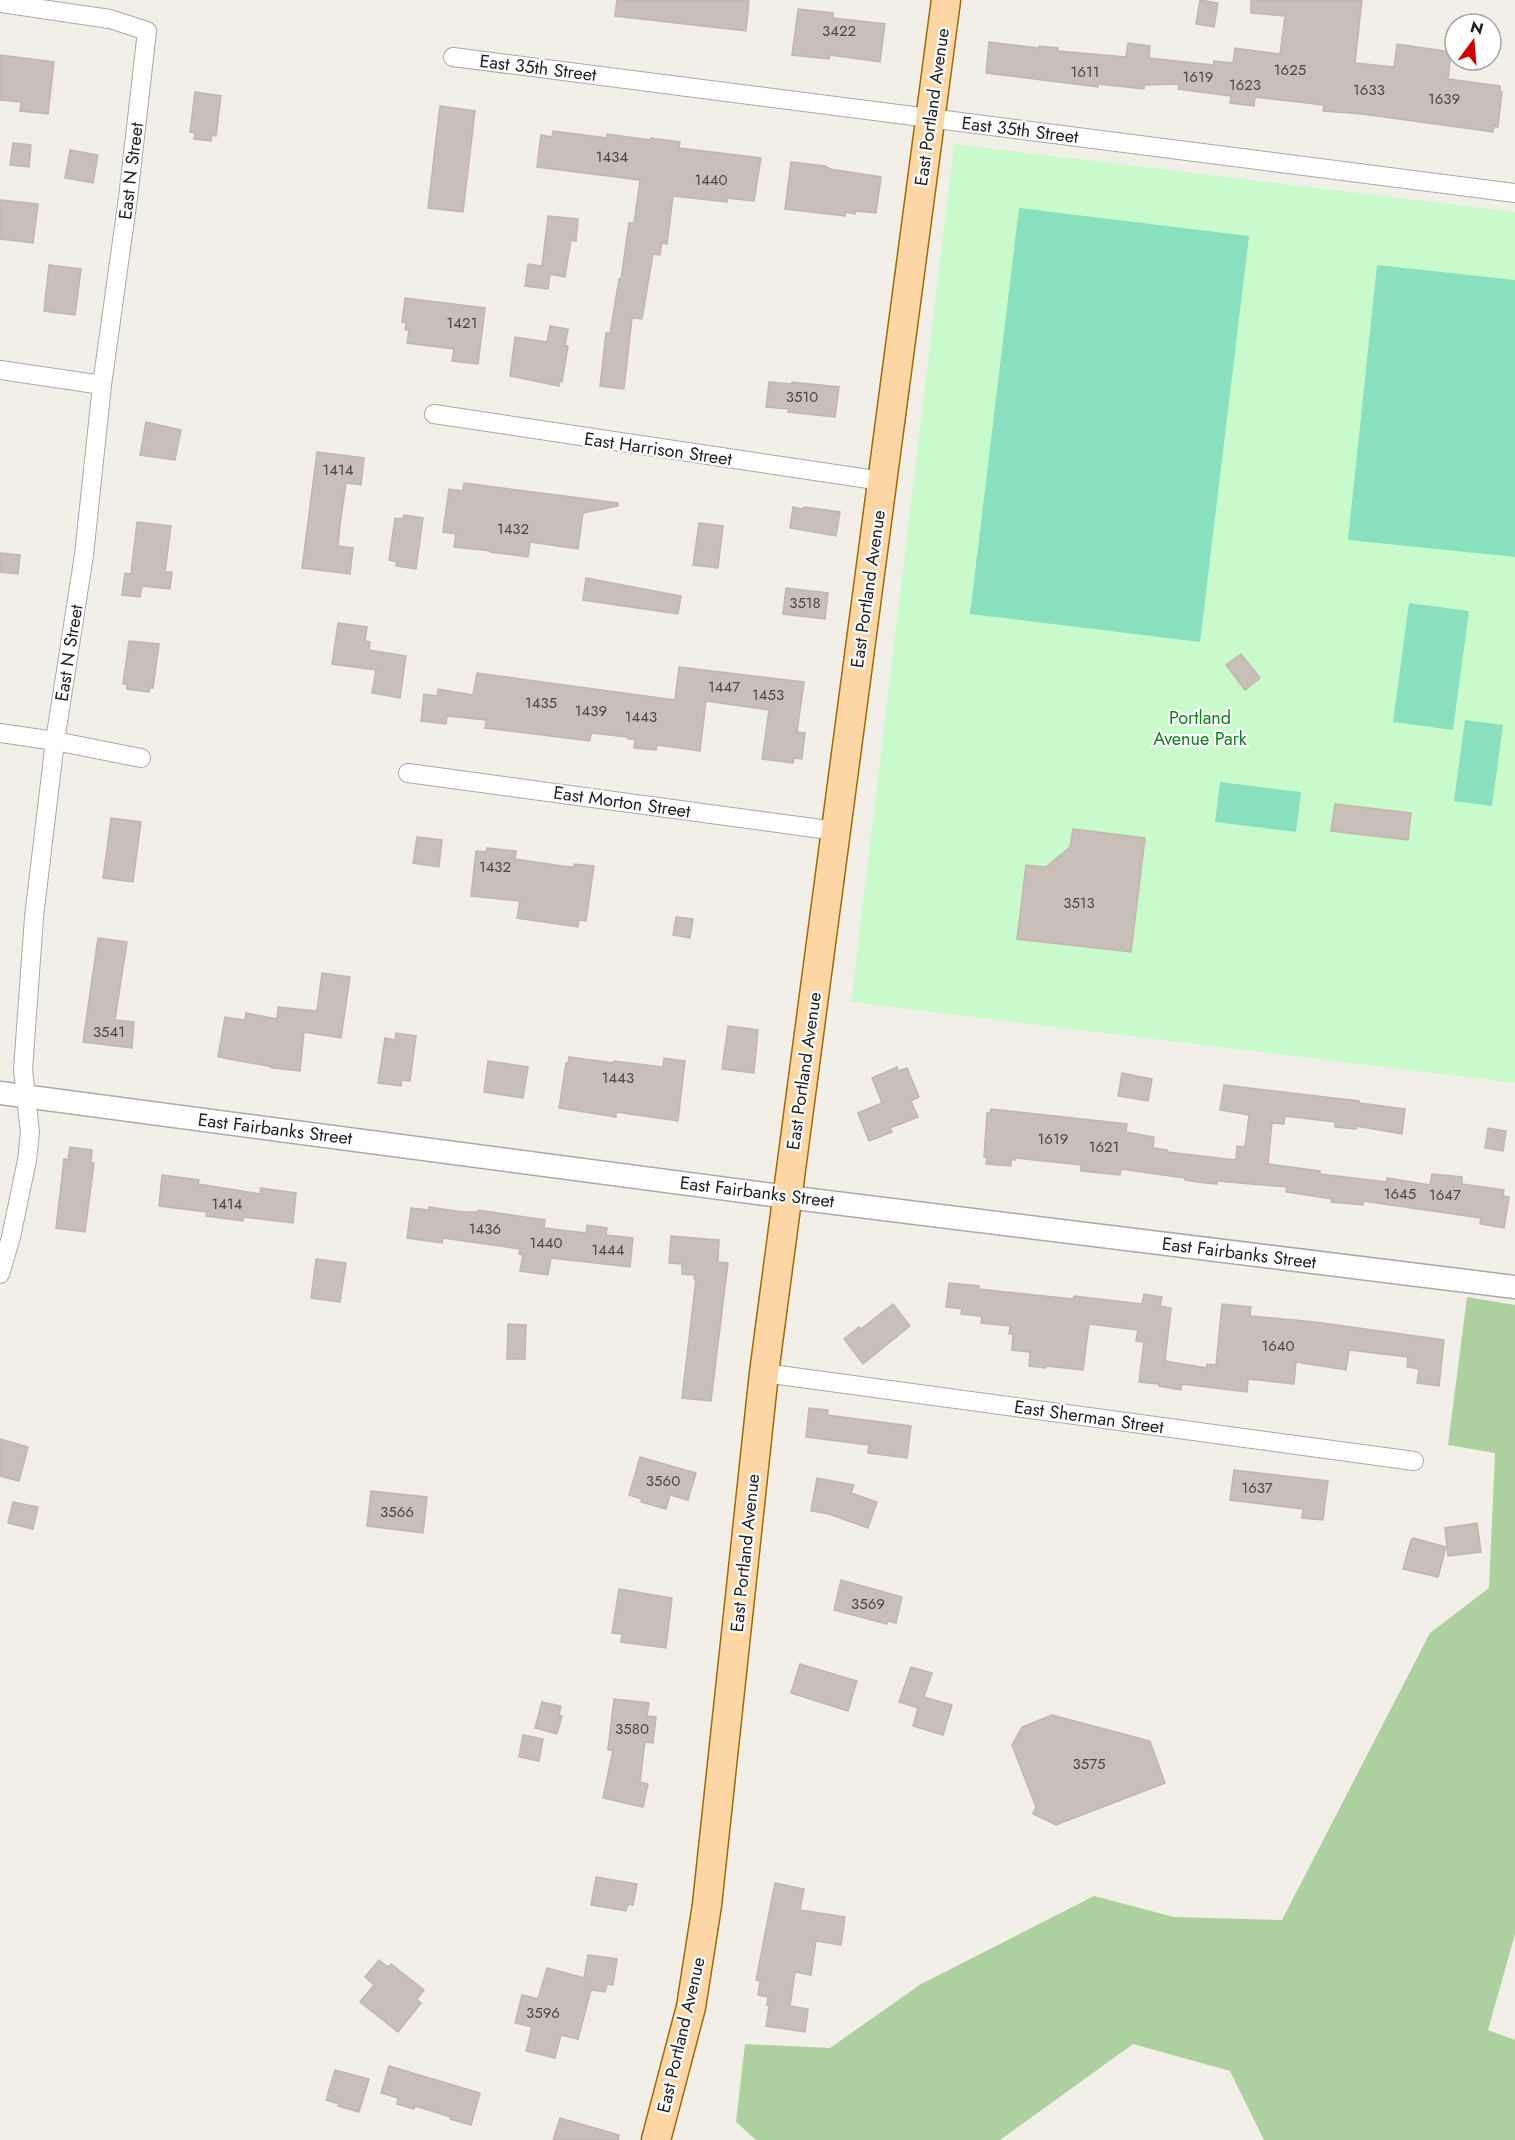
<svg xmlns="http://www.w3.org/2000/svg" width="1515" height="2140" viewBox="0 0 1515 2140" font-family="Jost,sans-serif">
	<style>
		.forest { fill: #add19e }
		.park { fill: #c8facc }
		.pitch { fill: #88e0be }
		.building { fill: #c7bfb8; stroke: #c4b6ab; stroke-width: 1.5 }
		.lines { fill: none; stroke-linecap: round; stroke-linejoin: round }
		.minor-casing { stroke: #a9a9a9; stroke-width: 20 }
		.tertiary-casing { stroke: #a9a9a9; stroke-width: 25 }
		.primary-casing { stroke: #a06b00; stroke-width: 31 }
		.minor { stroke: #fff; stroke-width: 18 }
		.tertiary { stroke: #fff; stroke-width: 22 }
		.primary { stroke: #fcd6a4; stroke-width: 28 }
		.labels { text-anchor: middle; dominant-baseline: central; stroke-width: 4.5; stroke-linejoin: round; paint-order: stroke }
		.number-label { font-size: 15px; fill: #4b4948 }
		.street-label { font-size: 18px; fill: #222; stroke: #fff }
		.park-label { font-size: 18px; fill: #0c8416; stroke: #fff }
	</style>
	<rect width="100%" height="100%" fill="#f2efe9"/>
	<polygon class="forest" points="1467,1297 1515,1305 1515,1934 1488,2030 1515,2040 1515,2140 1264,2140 1230,2071 1133,2044 1000,2140 756,2140 736,2122 745,2044 830,2048 921,1984 1094,1896 1174,1917 1282,1920 1430,1633 1489,1588 1495,1453 1448,1445"/>
	<polygon class="park" points="954,144 1515,212 1515,1083 851,1002"/>
	<g class="pitch">
		<polygon points="1019,208 1249,236 1200,642 970,614"/>
		<polygon points="1377,265 1515,280 1515,557 1348,540"/>
		<polygon points="1409,603 1469,611 1453,730 1393,722"/>
		<polygon points="1465,720 1503,725 1492,806 1454,801"/>
		<polygon points="1220,782 1301,792 1296,832 1215,822"/>
	</g>
	<g class="building">
		<polygon points="617,0 749,0 746,31 615,16"/>
		<polygon points="1200,0 1218,3 1214,27 1196,24"/>
		<polygon points="1251,0 1362,0 1355,63 1394,67 1397,44 1451,52 1448,79 1500,86 1500,92 1502,92 1498,127 1494,126 1493,132 1362,114 1323,111 1324,105 1255,97 1254,106 1230,103 1231,96 1178,89 1179,84 1144,85 1144,89 1098,84 1098,87 986,73 989,42 1039,48 1039,46 1058,48 1058,51 1126,57 1128,43 1150,46 1149,58 1213,65 1214,61 1233,63 1235,48 1280,54 1285,16 1251,13"/>
		<polygon points="798,9 833,13 833,18 885,24 880,62 830,55 829,59 792,55"/>
		<polygon points="0,55 54,62 48,114 20,111 21,102 0,100"/>
		<polygon points="195,92 221,96 216,136 212,135 211,141 194,139 195,133 190,132"/>
		<polygon points="440,106 475,111 463,212 428,208"/>
		<polygon points="553,131 607,138 607,134 650,140 651,138 680,142 679,148 761,158 754,201 727,198 727,202 673,196 667,244 662,243 660,255 653,254 642,319 632,318 624,389 600,386 606,333 610,333 619,279 621,279 629,223 634,223 640,180 537,167 541,135 552,137"/>
		<polygon points="13,143 31,145 29,167 10,165"/>
		<polygon points="70,150 98,155 93,183 65,178"/>
		<polygon points="791,162 825,166 830,169 881,177 876,213 855,211 855,214 845,212 845,216 785,209"/>
		<polygon points="0,200 38,204 33,243 0,239"/>
		<polygon points="548,216 578,219 576,241 571,240 565,277 550,274 548,289 525,286 528,264 542,266"/>
		<polygon points="49,265 81,269 75,315 44,311"/>
		<polygon points="405,298 485,308 478,364 452,361 454,349 407,343 409,330 405,330 406,323 402,322"/>
		<polygon points="550,326 568,329 565,345 568,346 562,382 559,381 559,386 510,376 515,337 547,342"/>
		<polygon points="769,382 792,384 792,382 839,387 835,417 788,412 789,409 766,407"/>
		<polygon points="146,422 181,430 175,460 140,455"/>
		<polygon points="317,452 364,458 361,485 346,483 340,525 338,546 353,548 350,574 302,568"/>
		<polygon points="464,483 618,503 618,506 583,513 578,549 530,542 528,557 491,552 491,551 454,547 456,534 443,532 449,489 463,491"/>
		<polygon points="793,507 803,509 804,507 840,512 836,536 790,528"/>
		<polygon points="404,515 423,518 416,569 396,566 397,562 389,560 395,518 403,519"/>
		<polygon points="137,522 171,526 165,572 172,572 170,589 142,586 140,597 122,595 125,573 131,574"/>
		<polygon points="699,523 723,526 718,568 693,565"/>
		<polygon points="0,553 20,555 18,574 0,572"/>
		<polygon points="586,578 681,596 678,614 583,600"/>
		<polygon points="786,588 828,593 825,619 783,614"/>
		<polygon points="338,623 367,627 365,641 370,642 369,650 406,656 400,698 372,693 376,670 332,664"/>
		<polygon points="129,641 159,644 153,688 150,688 149,692 127,689 127,684 123,684"/>
		<polygon points="1241,654 1260,678 1245,690 1226,665"/>
		<polygon points="679,667 804,682 797,732 805,733 802,759 794,758 793,763 762,759 769,710 706,701 700,751 657,745 656,750 634,748 635,739 628,739 628,737 591,733 590,741 485,728 486,720 447,716 446,724 421,721 424,694 437,696 438,689 473,695 477,673 675,700"/>
		<polygon points="1335,804 1411,813 1408,840 1331,831"/>
		<polygon points="111,818 141,822 133,882 103,878"/>
		<polygon points="1073,829 1145,838 1131,952 1017,939 1026,865 1046,867 1070,847"/>
		<polygon points="417,837 442,840 439,867 413,863"/>
		<polygon points="487,848 516,851 515,859 562,866 574,867 574,864 594,866 586,921 579,920 578,927 517,918 520,901 471,896 476,851 486,852"/>
		<polygon points="676,917 693,919 690,938 673,935"/>
		<polygon points="98,938 127,942 115,1020 134,1022 132,1048 83,1042"/>
		<polygon points="322,973 350,977 341,1038 304,1032 300,1071 272,1068 273,1067 218,1057 225,1017 245,1020 246,1013 277,1019 278,1007 317,1011"/>
		<polygon points="728,1026 758,1030 754,1073 722,1069"/>
		<polygon points="396,1033 416,1036 410,1081 402,1080 401,1086 378,1083 385,1038 395,1040"/>
		<polygon points="569,1057 614,1063 614,1061 663,1067 664,1058 685,1061 678,1121 616,1112 616,1117 559,1108 566,1063 568,1063"/>
		<polygon points="488,1061 528,1067 523,1098 484,1092"/>
		<polygon points="897,1067 898,1071 907,1068 919,1097 911,1101 918,1117 890,1128 892,1132 869,1141 858,1113 882,1103 872,1078"/>
		<polygon points="1122,1073 1152,1079 1148,1101 1118,1096"/>
		<polygon points="1224,1085 1359,1101 1359,1103 1405,1109 1402,1134 1356,1126 1356,1129 1335,1127 1335,1122 1285,1116 1284,1124 1272,1123 1268,1164 1320,1171 1320,1174 1387,1182 1387,1178 1430,1185 1432,1174 1462,1177 1462,1184 1504,1190 1503,1196 1509,1197 1504,1228 1480,1224 1481,1218 1363,1201 1363,1205 1331,1202 1332,1199 1286,1192 1287,1187 1217,1181 1217,1184 1205,1183 1185,1180 1185,1178 1121,1169 1120,1175 1081,1171 1081,1165 1015,1158 1015,1160 1011,1159 1011,1166 986,1164 987,1157 984,1157 987,1113 990,1113 991,1109 1127,1124 1126,1132 1154,1137 1153,1148 1167,1150 1167,1152 1236,1160 1237,1146 1245,1147 1249,1115 1220,1110"/>
		<polygon points="1488,1128 1506,1131 1503,1151 1485,1148"/>
		<polygon points="70,1147 92,1150 91,1163 94,1163 85,1232 56,1228 64,1159 68,1160"/>
		<polygon points="162,1175 199,1180 198,1184 260,1194 261,1188 296,1193 293,1223 243,1217 243,1221 206,1216 207,1212 159,1206"/>
		<polygon points="429,1207 463,1212 478,1212 478,1210 545,1220 544,1228 586,1233 587,1225 607,1228 606,1235 633,1238 630,1267 551,1258 548,1275 520,1271 523,1255 519,1254 520,1249 443,1238 442,1243 407,1238 411,1208 429,1210"/>
		<polygon points="671,1236 719,1240 718,1262 728,1263 711,1401 682,1398 696,1279 694,1279 695,1275 682,1274 682,1264 669,1263"/>
		<polygon points="316,1259 346,1263 340,1302 311,1298"/>
		<polygon points="949,1283 979,1286 979,1289 1073,1299 1074,1296 1142,1304 1144,1294 1162,1297 1160,1306 1171,1308 1165,1361 1207,1368 1207,1364 1216,1365 1222,1304 1251,1307 1250,1316 1315,1322 1444,1340 1439,1386 1417,1383 1419,1369 1407,1367 1408,1357 1349,1350 1346,1370 1296,1362 1294,1384 1248,1379 1247,1392 1182,1384 1181,1390 1159,1386 1159,1384 1139,1382 1144,1342 1136,1341 1138,1330 1089,1324 1083,1370 1046,1366 1046,1368 1029,1366 1030,1352 1012,1350 1013,1334 1009,1334 1010,1326 981,1323 982,1317 979,1316 961,1314 962,1309 946,1307"/>
		<polygon points="893,1304 910,1326 863,1364 844,1339 859,1327 861,1329"/>
		<polygon points="508,1324 526,1325 525,1359 507,1359"/>
		<polygon points="809,1408 828,1410 827,1415 911,1426 907,1458 868,1453 869,1445 806,1437"/>
		<polygon points="0,1439 28,1447 19,1481 0,1476"/>
		<polygon points="640,1457 696,1473 688,1500 670,1495 666,1509 641,1502 642,1499 629,1495"/>
		<polygon points="1234,1470 1328,1481 1323,1520 1302,1518 1303,1509 1230,1500"/>
		<polygon points="817,1478 854,1485 851,1493 877,1502 868,1528 829,1514 811,1511"/>
		<polygon points="371,1491 427,1497 423,1533 367,1526"/>
		<polygon points="13,1502 38,1507 33,1529 8,1523"/>
		<polygon points="1477,1523 1481,1552 1448,1556 1445,1528"/>
		<polygon points="1413,1538 1446,1547 1438,1577 1403,1569 1411,1540"/>
		<polygon points="841,1580 902,1597 896,1623 888,1621 887,1624 834,1610"/>
		<polygon points="619,1589 672,1598 666,1648 621,1642 622,1634 612,1633"/>
		<polygon points="800,1664 857,1681 848,1711 791,1693"/>
		<polygon points="911,1667 932,1673 924,1697 952,1705 943,1735 913,1726 918,1708 899,1702"/>
		<polygon points="614,1699 649,1703 647,1716 656,1717 653,1743 645,1742 640,1782 648,1784 643,1807 603,1798 613,1750 608,1750"/>
		<polygon points="542,1702 561,1706 559,1715 562,1716 557,1734 535,1728"/>
		<polygon points="1052,1715 1150,1741 1165,1783 1056,1825 1033,1814 1036,1807 1012,1745 1022,1727"/>
		<polygon points="523,1735 543,1739 539,1761 519,1757"/>
		<polygon points="596,1877 637,1884 633,1905 628,1904 626,1911 591,1905"/>
		<polygon points="775,1883 804,1889 800,1910 845,1917 841,1945 816,1941 811,1975 795,1972 790,2006 808,2009 805,2032 766,2026 769,2006 767,2005 768,1997 758,1995 760,1981 756,1980"/>
		<polygon points="588,1955 617,1959 613,1985 607,1984 605,1992 591,1990 578,2039 561,2035 555,2058 526,2051 532,2027 515,2023 522,1995 538,1999 547,1968 584,1978"/>
		<polygon points="379,1960 388,1967 391,1964 424,1990 417,1999 421,2003 398,2032 360,2002 374,1985 365,1977"/>
		<polygon points="389,2066 480,2093 471,2125 450,2119 451,2117 415,2106 414,2109 397,2104 398,2098 381,2093"/>
		<polygon points="335,2070 369,2079 359,2112 338,2106 339,2104 326,2100"/>
		<polygon points="560,2118 619,2135 618,2140 553,2140"/>
	</g>
	<g class="lines">
		<g class="minor-casing">
			<g id="minor">
				<polyline points="0,3 110,19 147,31 128,198 102,385 84,555 55,741 34,917 23,1070 30,1132 27,1160 11,1237 0,1274"/>
				<polyline points="453,57 1515,193"/>
				<polyline points="0,370 102,385"/>
				<polyline points="434,414 882,481"/>
				<polyline points="0,733 55,741 141,758"/>
				<polyline points="408,773 836,831"/>
				<polyline points="764,1373 1414,1461"/>
			</g>
		</g>
		<g class="tertiary-casing">
			<polyline id="tertiary" points="0,1093 787,1197 1515,1287"/>
		</g>
		<g class="primary-casing">
			<polyline id="primary" points="656,2140 691,2007 707,1905 764,1373 946,0"/>
		</g>
		<use href="#minor" class="minor"/>
		<use href="#tertiary" class="tertiary"/>
		<use href="#primary" class="primary"/>
	</g>
	<g class="labels">
		<g class="number-label">
			<text x="839" y="31">3422</text>
			<text x="1290" y="70">1625</text>
			<text x="1085" y="72">1611</text>
			<text x="1198" y="77">1619</text>
			<text x="1245" y="85">1623</text>
			<text x="1369" y="90">1633</text>
			<text x="1444" y="99">1639</text>
			<text x="612" y="157">1434</text>
			<text x="711" y="180">1440</text>
			<text x="462" y="323">1421</text>
			<text x="802" y="397">3510</text>
			<text x="338" y="470">1414</text>
			<text x="513" y="529">1432</text>
			<text x="805" y="603">3518</text>
			<text x="724" y="687">1447</text>
			<text x="768" y="695">1453</text>
			<text x="541" y="703">1435</text>
			<text x="591" y="711">1439</text>
			<text x="641" y="717">1443</text>
			<text x="495" y="867">1432</text>
			<text x="1079" y="903">3513</text>
			<text x="109" y="1032">3541</text>
			<text x="618" y="1078">1443</text>
			<text x="1053" y="1139">1619</text>
			<text x="1104" y="1147">1621</text>
			<text x="1400" y="1194">1645</text>
			<text x="1445" y="1195">1647</text>
			<text x="227" y="1204">1414</text>
			<text x="485" y="1229">1436</text>
			<text x="546" y="1243">1440</text>
			<text x="608" y="1250">1444</text>
			<text x="1278" y="1346">1640</text>
			<text x="663" y="1481">3560</text>
			<text x="1257" y="1488">1637</text>
			<text x="397" y="1512">3566</text>
			<text x="868" y="1604">3569</text>
			<text x="632" y="1729">3580</text>
			<text x="1089" y="1764">3575</text>
			<text x="543" y="2013">3596</text>
		</g>
		<g class="street-label">
			<text transform="translate(538 68) rotate(7)">East 35th Street</text>
			<text transform="translate(932 107) rotate(-82)">East Portland Avenue</text>
			<text transform="translate(1020 130) rotate(7)">East 35th Street</text>
			<text transform="translate(131 171) rotate(-83)">East N Street</text>
			<text transform="translate(658 449) rotate(8)">East Harrison Street</text>
			<text transform="translate(868 589) rotate(-82)">East Portland Avenue</text>
			<text transform="translate(69 653) rotate(-81)">East N Street</text>
			<text transform="translate(622 802) rotate(8)">East Morton Street</text>
			<text transform="translate(804 1071) rotate(-82)">East Portland Avenue</text>
			<text transform="translate(275 1129) rotate(7)">East Fairbanks Street</text>
			<text transform="translate(757 1192) rotate(7)">East Fairbanks Street</text>
			<text transform="translate(1239 1253) rotate(7)">East Fairbanks Street</text>
			<text transform="translate(1089 1417) rotate(8)">East Sherman Street</text>
			<text transform="translate(745 1553) rotate(-84)">East Portland Avenue</text>
			<text transform="translate(681 2035) rotate(-77)">East Portland Avenue</text>
		</g>
		<g class="park-label">
			<text x="1200" y="718">Portland<tspan x="1200" dy="21">Avenue Park</tspan></text>
		</g>
	</g>
	<g transform="translate(1473 42) rotate(16)"><circle r="28" fill="#ffffff" stroke="#a7a7a7" stroke-width="1.5"/>
	<path d="M0-4.5L10 22L0 15L-10 22Z" fill="#d40000"/>
	<text y="-9" font-size="16" font-weight="bold" text-anchor="middle" fill="#222222">N</text>
	</g>
</svg>
